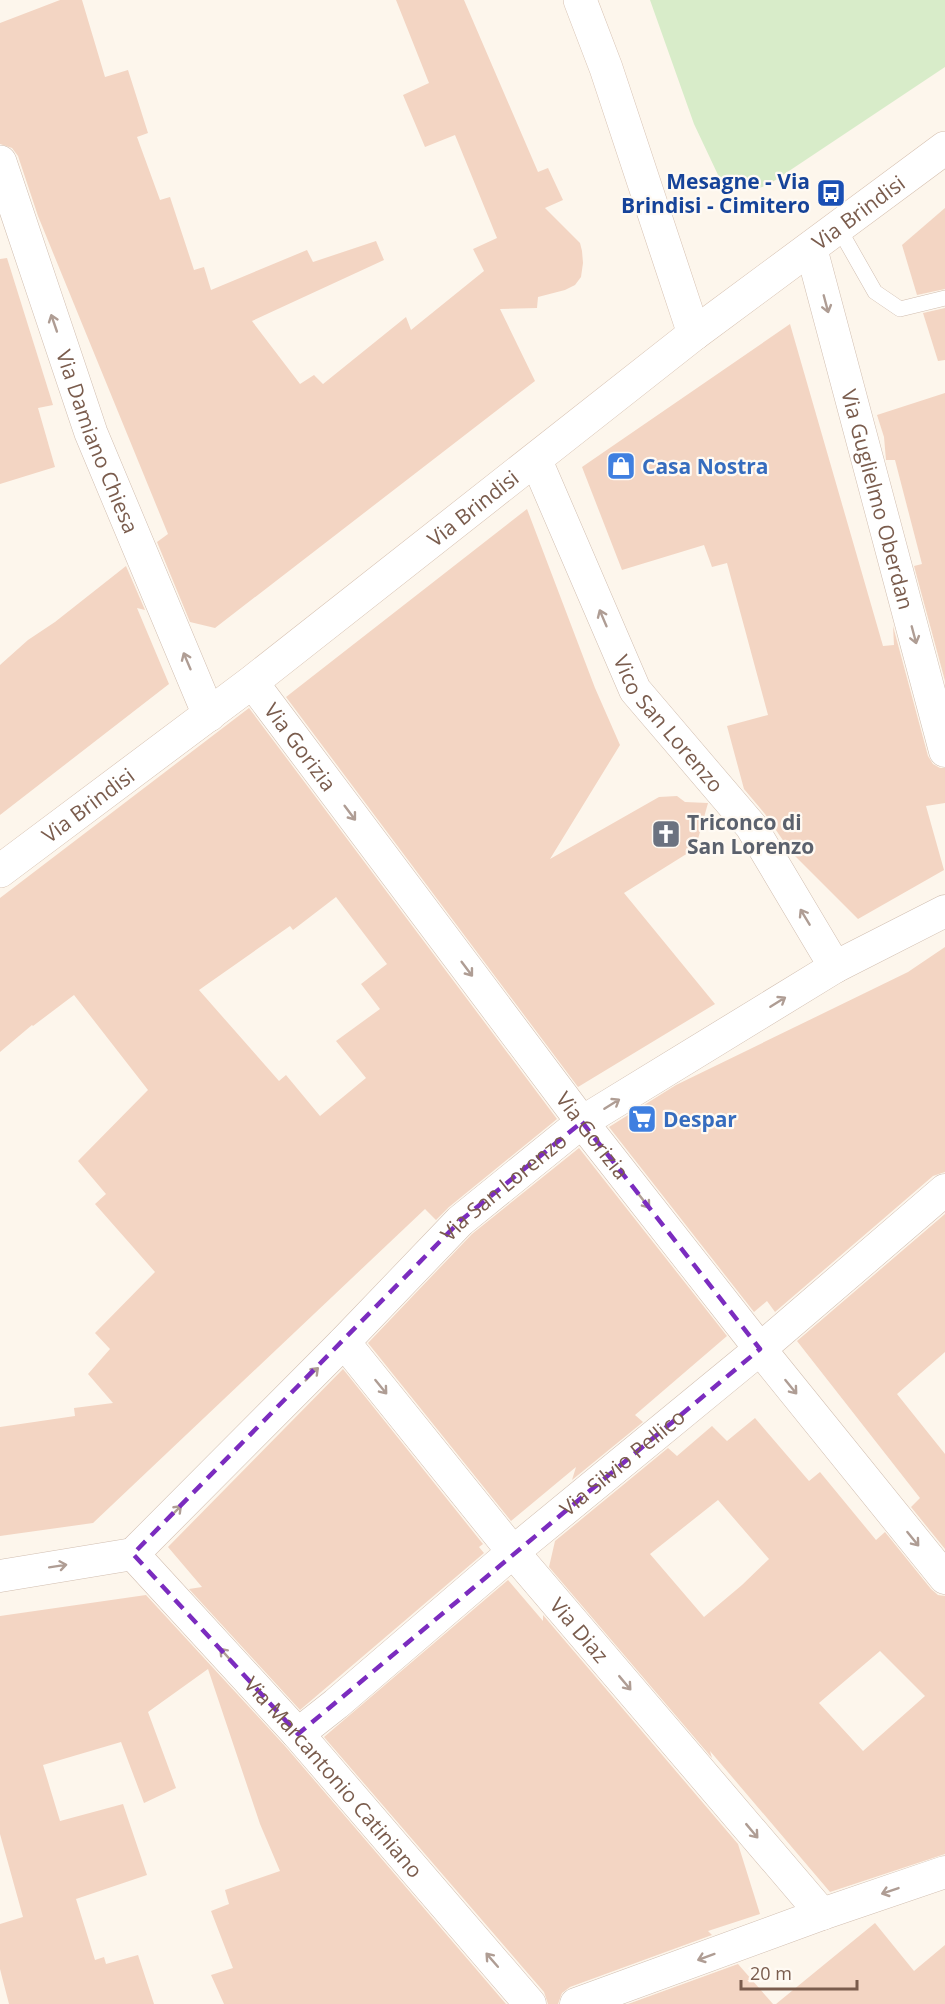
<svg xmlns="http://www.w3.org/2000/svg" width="945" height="2004" viewBox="0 0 945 2004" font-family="'Open Sans',sans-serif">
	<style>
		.green { fill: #d8ecc9 }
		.building { fill: #f3d5c3; fill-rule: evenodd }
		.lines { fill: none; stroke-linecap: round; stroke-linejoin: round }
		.service-casing { stroke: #d1beb0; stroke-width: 16 }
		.minor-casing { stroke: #d1beb0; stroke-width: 33 }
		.tertiary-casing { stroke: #d1beb0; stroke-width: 34 }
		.secondary-casing { stroke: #d6c0b0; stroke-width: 34 }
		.service { stroke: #fff; stroke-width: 15 }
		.minor { stroke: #fff; stroke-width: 32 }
		.tertiary { stroke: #fff; stroke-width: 33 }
		.secondary { stroke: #fff; stroke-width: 33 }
		.oneway { stroke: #af9d94 }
		.marked { fill: none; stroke: #7b2cbf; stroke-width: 4.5; stroke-dasharray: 12 8; stroke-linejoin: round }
		.labels { text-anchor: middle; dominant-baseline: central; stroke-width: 4.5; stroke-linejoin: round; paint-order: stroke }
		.transit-label { font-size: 21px; font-weight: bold; fill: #164399; stroke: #fffaf3; text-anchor: end }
		.street-label { font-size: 21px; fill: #7a5c4d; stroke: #fffaf3 }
		.shop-label { font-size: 21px; font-weight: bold; fill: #366cbe; stroke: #fffaf3; text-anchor: start }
		.worship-label { font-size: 21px; font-weight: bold; fill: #5b616d; stroke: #fffaf3; text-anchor: start }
	</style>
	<rect width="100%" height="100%" fill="#fdf6ec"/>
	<path class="green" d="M650 0H945V67L774 181C748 196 744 189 719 177L694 124Z"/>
	<g class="building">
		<polygon points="60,0 82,0 105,77 128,70 148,133 137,137 160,200 170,197 194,270 204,267 211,290 307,250 313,262 376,241 384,260 252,321 300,384 314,375 323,384 406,317 411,330 484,271 473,249 497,238 455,135 425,147 403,95 429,83 396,0 464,0 538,172 548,168 563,200 545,208 580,243 582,251 583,263 581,277 575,285 565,290 538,297 537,308 500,309 535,381 215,628 190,622 157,542 168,534 38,216 18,156 12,148 0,144 0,23"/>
		<polygon points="945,208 945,289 917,295 902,245"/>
		<polygon points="7,258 53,405 38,408 55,467 0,484 0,259"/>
		<polygon points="945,308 945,360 938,361 923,313"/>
		<polygon points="790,324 883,646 894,645 893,626 928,756 933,764 940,768 945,768 945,803 926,806 944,870 858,919 791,852 765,814 744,789 727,726 768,715 727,563 712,567 704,545 622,570 582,467"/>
		<polygon points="945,393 945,681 914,566 922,564 895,460 886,460 884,437 877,415"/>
		<polygon points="527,509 595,688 620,745 550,859 659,797 677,796 685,802 708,803 698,839 688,853 624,893 715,1004 578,1087 286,697"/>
		<polygon points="126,566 145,610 137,608 169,684 0,815 0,665 28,640 55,622"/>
		<path d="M249 708 557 1119 449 1207 436 1220 425 1209 93 1523 0 1536V1427L75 1416 74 1408 113 1403 88 1374 110 1349 95 1333 155 1272 95 1204 106 1194 78 1161 148 1090 74 995 33 1026 32 1025 0 1052V898ZM336 897 387 964 361 984 380 1009 336 1041 366 1078 320 1116 286 1075 279 1081 199 990 290 926 293 930Z"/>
		<polygon points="945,947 945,1172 933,1176 775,1312 767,1301 754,1312 609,1127 676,1085 908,972"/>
		<polygon points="579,1148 727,1336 635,1415 643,1422 572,1480 576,1467 511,1521 368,1343 472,1234"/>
		<polygon points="945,1214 945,1352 897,1394 945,1454 945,1549 911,1507 920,1498 797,1341"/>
		<polygon points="343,1369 483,1544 479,1547 484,1553 300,1710 189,1589 202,1587 168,1547"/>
		<path d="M755 1418 809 1481 820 1472 876 1540 885 1532 931 1589 938 1595 945 1596V1854L830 1892 710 1751 712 1758 549 1567 555 1541 668 1448 677 1456 712 1426 727 1441ZM718 1500 769 1559 742 1585 704 1617 650 1554ZM880 1651 925 1696 863 1751 819 1703Z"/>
		<polygon points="508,1580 543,1621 543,1615 738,1844 760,1914 708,1931 712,1935 570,1987 562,1993 558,2004 548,2004 544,1992 324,1737"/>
		<polygon points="146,1595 285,1746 506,2004 224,2004 211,1975 233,1968 211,1911 229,1904 225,1890 280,1871 260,1824 208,1669 148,1712 176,1788 144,1803 121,1742 43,1765 60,1821 123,1804 147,1875 76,1899 95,1960 104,1957 106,1964 138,1955 154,2004 9,2004 0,1969 0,1924 23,1917 0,1834 0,1616"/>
		<polygon points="875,1923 914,1971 945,1945 945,2004 776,2004"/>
		<polygon points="738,1964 773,2004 628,2004"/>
	</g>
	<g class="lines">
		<g class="service-casing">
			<polyline id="service" points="838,227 875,292 900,309 945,298"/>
		</g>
		<g class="minor-casing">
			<g id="minor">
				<path id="s1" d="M811 248 945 751"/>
				<path id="s2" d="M536 460 635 690 751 826 835 967"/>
				<path id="s3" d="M252 682 582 1122 760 1349 945 1578"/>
				<path id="s4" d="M344 1342 513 1552 822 1914"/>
				<path id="s5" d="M133 1554 344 1342 460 1221 582 1122 835 967 945 911"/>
				<path id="s6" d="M133 1554 298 1734 530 2004"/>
				<polyline points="0,1576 133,1554"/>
				<path id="s7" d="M298 1734 336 1704 513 1552 760 1349 945 1190"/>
				<polyline points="576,2004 822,1914 945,1872"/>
			</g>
		</g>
		<g class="tertiary-casing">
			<g id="tertiary">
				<path id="s8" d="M0 162 91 433 209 715"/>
			</g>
		</g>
		<g class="secondary-casing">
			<g id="secondary">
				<polyline points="580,0 606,68 694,334"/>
				<path id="s9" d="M0 871 252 682 694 334 945 148"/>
			</g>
		</g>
		<use href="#service" class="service"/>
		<use href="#minor" class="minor"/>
		<use href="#tertiary" class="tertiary"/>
		<use href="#secondary" class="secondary"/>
	</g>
	<defs><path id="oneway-shaft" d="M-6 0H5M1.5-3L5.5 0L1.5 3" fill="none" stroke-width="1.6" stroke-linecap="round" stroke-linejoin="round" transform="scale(1.5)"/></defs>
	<g class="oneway">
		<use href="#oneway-shaft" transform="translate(826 304) rotate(75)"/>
		<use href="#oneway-shaft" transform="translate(54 323) rotate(-109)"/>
		<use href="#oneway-shaft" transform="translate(603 618) rotate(-113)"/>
		<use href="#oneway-shaft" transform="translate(914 635) rotate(75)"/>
		<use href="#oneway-shaft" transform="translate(187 661) rotate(-113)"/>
		<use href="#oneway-shaft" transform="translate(350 813) rotate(53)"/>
		<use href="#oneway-shaft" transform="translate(805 917) rotate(-121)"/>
		<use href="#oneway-shaft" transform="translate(467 969) rotate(53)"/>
		<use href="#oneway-shaft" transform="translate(778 1002) rotate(-32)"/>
		<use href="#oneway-shaft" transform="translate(612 1104) rotate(-32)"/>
		<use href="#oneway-shaft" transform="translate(644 1201) rotate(52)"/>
		<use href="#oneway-shaft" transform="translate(312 1374) rotate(-45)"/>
		<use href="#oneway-shaft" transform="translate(381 1387) rotate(51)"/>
		<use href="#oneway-shaft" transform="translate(791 1387) rotate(51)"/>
		<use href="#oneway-shaft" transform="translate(175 1512) rotate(-45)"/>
		<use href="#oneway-shaft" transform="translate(913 1539) rotate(51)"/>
		<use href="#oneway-shaft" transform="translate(58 1566) rotate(-9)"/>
		<use href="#oneway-shaft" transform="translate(226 1655) rotate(-132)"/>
		<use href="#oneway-shaft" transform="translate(625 1683) rotate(50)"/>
		<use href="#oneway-shaft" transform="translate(752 1831) rotate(50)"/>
		<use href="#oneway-shaft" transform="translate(890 1891) rotate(161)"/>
		<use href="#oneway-shaft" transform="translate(706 1957) rotate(160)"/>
		<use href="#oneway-shaft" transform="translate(492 1960) rotate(-131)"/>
	</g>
	<path class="marked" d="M582 1122 760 1349 298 1734 133 1554 460 1221Z"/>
	<defs>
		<g id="bus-square" transform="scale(1.5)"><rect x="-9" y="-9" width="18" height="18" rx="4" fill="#1a4fb4" stroke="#fffaf3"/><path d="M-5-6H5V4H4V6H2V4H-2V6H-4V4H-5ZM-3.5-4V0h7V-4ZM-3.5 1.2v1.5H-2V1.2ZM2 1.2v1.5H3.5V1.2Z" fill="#fff"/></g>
		<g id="shop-square" transform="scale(1.5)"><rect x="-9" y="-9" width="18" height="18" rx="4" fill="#3f7fe0" stroke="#fffaf3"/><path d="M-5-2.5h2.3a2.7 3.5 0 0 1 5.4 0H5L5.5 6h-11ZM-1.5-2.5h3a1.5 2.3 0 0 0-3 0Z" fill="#fff"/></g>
		<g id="church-square" transform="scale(1.5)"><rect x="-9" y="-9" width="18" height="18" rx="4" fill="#6b7280" stroke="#fffaf3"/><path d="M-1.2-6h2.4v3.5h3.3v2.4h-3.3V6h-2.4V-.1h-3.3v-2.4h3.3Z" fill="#fff"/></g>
		<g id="supermarket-square" transform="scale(1.5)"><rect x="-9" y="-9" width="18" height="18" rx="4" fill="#3f7fe0" stroke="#fffaf3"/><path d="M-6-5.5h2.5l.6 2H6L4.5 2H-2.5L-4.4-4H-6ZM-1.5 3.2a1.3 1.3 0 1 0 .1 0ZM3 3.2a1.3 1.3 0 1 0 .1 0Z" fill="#fff"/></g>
	</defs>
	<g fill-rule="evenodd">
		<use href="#bus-square" x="831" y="193"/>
		<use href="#shop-square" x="621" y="466"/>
		<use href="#church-square" x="666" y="834"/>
		<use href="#supermarket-square" x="642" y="1119"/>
	</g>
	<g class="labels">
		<g class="transit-label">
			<text x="810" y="181">Mesagne - Via<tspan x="810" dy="24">Brindisi - Cimitero</tspan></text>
		</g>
		<g class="street-label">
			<text stroke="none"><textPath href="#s9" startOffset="1082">Via Brindisi</textPath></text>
			<text stroke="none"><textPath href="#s8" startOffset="296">Via Damiano Chiesa</textPath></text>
			<text stroke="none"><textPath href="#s1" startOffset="260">Via Guglielmo Oberdan</textPath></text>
			<text stroke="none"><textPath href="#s9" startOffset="596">Via Brindisi</textPath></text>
			<text stroke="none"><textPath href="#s2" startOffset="297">Vico San Lorenzo</textPath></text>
			<text stroke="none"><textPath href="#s3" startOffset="81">Via Gorizia</textPath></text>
			<text stroke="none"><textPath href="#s9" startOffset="110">Via Brindisi</textPath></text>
			<text stroke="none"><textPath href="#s3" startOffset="567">Via Gorizia</textPath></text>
			<text stroke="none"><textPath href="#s5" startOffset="522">Via San Lorenzo</textPath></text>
			<text stroke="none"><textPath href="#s7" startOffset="423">Via Silvio Pellico</textPath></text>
			<text stroke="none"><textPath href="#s4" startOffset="372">Via Diaz</textPath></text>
			<text stroke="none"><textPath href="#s6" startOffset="300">Via Marcantonio Catiniano</textPath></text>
		</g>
		<g class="shop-label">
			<text x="642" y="466">Casa Nostra</text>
			<text x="663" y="1119">Despar</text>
		</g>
		<g class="worship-label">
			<text x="687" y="822">Triconco di<tspan x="687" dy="24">San Lorenzo</tspan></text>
		</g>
	</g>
	<path d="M741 1980v9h116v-9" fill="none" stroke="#7a5c4d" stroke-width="3"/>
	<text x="750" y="1980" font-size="18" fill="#7a5c4d" stroke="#fffaf3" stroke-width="4.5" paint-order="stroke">20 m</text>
</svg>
